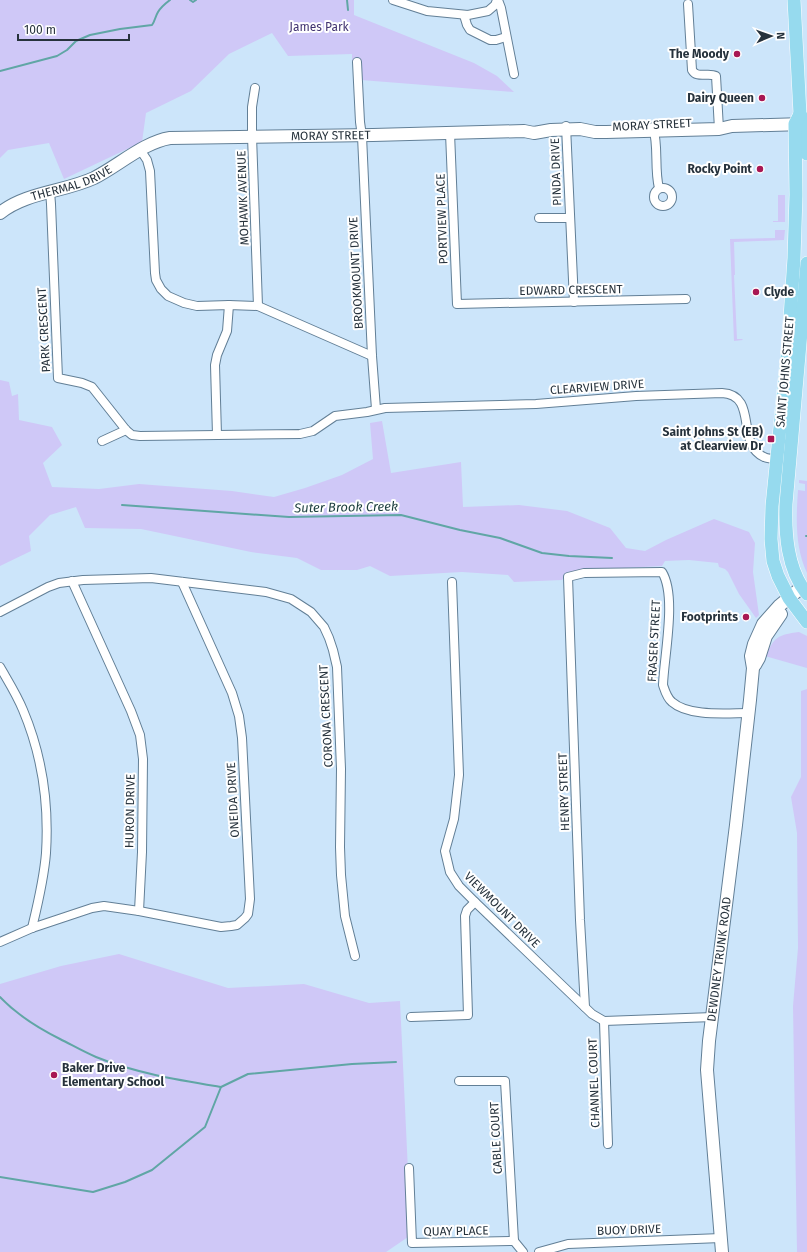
<svg xmlns="http://www.w3.org/2000/svg" width="807" height="1252" viewBox="0 0 807 1252" font-family="'Fira Sans',sans-serif">
	<style>
		.green { fill: #cfc8f7 }
		.lines { fill: none; stroke-linecap: round; stroke-linejoin: round }
		.stream { stroke: #60a6a5; stroke-width: 2 }
		.street-casing { stroke: #627f96; stroke-width: 10 }
		.secondary-casing { stroke: #627f96; stroke-width: 14 }
		.primary-casing { stroke: #fff; stroke-width: 14 }
		.street { stroke: #fff; stroke-width: 8 }
		.secondary { stroke: #fff; stroke-width: 12 }
		.primary { stroke: #96daee; stroke-width: 13 }
		.poi-dot { fill: #a81753; stroke: #fff; stroke-width: 1.5 }
		.labels { text-anchor: middle; dominant-baseline: central; stroke-width: 4; stroke-linejoin: round; paint-order: stroke }
		.park-label { font-size: 12px; fill: #413370; stroke: #fff }
		.poi-label { font-size: 12px; font-weight: bold; fill: #26323c; stroke: #fff; text-anchor: end }
		.street-label { font-size: 12px; fill: #26323c; stroke: #fff }
		.water-label { font-size: 13px; font-style: italic; fill: #1c3e3e; stroke: #fff }
	</style>
	<rect width="100%" height="100%" fill="#cce5fa"/>
	<g class="green">
		<polygon points="0,0 354,0 354,15 474,63 497,76 514,92 361,80 360,61 352,61 352,54 288,56 272,33 229,54 191,91 146,113 142,142 64,179 49,143 8,150 0,158"/>
		<polygon points="778,195 785,195 785,222 773,222 773,221 778,221"/>
		<polygon points="775,230 785,230 784,240 734,242 735,275 734,275 737,339 742,339 743,340 734,341 730,239 775,238"/>
		<polygon points="0,380 9,382 12,396 18,394 19,420 52,427 62,445 43,463 52,487 99,489 139,484 232,491 274,497 305,488 342,475 373,459 370,423 382,421 391,473 461,462 463,507 519,505 567,511 610,528 626,548 645,551 666,540 714,519 749,532 755,543 753,572 759,615 756,618 739,594 728,572 725,569 719,567 718,563 689,560 665,561 662,566 586,570 568,572 562,580 514,582 508,575 462,572 390,576 370,566 357,570 321,570 297,558 251,552 141,529 85,528 76,507 50,515 29,536 31,551 0,566"/>
		<path d="M799 480 807 481V573C795 547 796 519 798 490L805 491V484L799 483Z"/>
		<path d="M799 632 807 636V668L765 656C775 637 777 635 799 632Z"/>
		<polygon points="807,689 807,1252 797,1252 793,1006 798,948 797,833 791,797 801,777 801,691"/>
		<polygon points="119,954 228,988 304,984 369,1003 400,1001 411,1235 386,1252 0,1252 0,984 61,966"/>
	</g>
	<g class="lines">
		<g class="stream">
			<polyline points="190,0 193,2 196,0"/>
			<polyline points="347,0 348,10"/>
			<path d="M0 71 57 56 67 50 76 41 90 35 120 29 152 25C155 21 155 17 158 12 161 7 166 3 170 0"/>
			<polyline points="122,505 289,517 401,515 460,530 500,538 542,553 569,556 612,558"/>
			<polyline points="806,536 807,536"/>
			<path d="M0 997C18 1016 38 1028 60 1039 72 1045 84 1052 96 1057 135 1073 179 1080 221 1087"/>
			<polyline points="0,1177 93,1192 125,1182 152,1170 205,1127 221,1087 248,1074 352,1064 396,1062"/>
		</g>
		<g class="street-casing">
			<g id="street">
				<polyline points="393,0 427,11 468,15 488,11 495,5 497,0"/>
				<polyline points="498,0 501,8 514,74"/>
				<path d="M688 4 692 70C697 79 708 72 716 76L719 129"/>
				<polyline points="464,15 467,25 470,30 490,40 496,40 506,37"/>
				<polyline points="357,62 360,122 362,136 372,356 376,409"/>
				<polyline points="255,88 252,107 252,136 258,306"/>
				<polyline points="566,126 574,302"/>
				<path d="M653 127C659 147 654 168 659 188"/>
				<polyline points="450,133 457,304 686,299"/>
				<polyline points="141,151 147,160 150,171 155,273 156,280 161,289 168,296 184,303 197,306 229,305 258,306 372,356"/>
				<circle cx="663" cy="197" r="9"/>
				<path d="M50 192 51 204 58 378 82 383 92 387 126 430 132 435 140 436 300 434 313 431 335 416 367 412 385 408 536 404 636 396 722 393C759 395 735 444 764 457 768 459 773 459 777 459"/>
				<polyline points="539,218 570,218"/>
				<polyline points="217,435 215,365 217,355 227,331 229,305"/>
				<polyline points="102,441 126,430"/>
				<polyline points="72,581 131,711 140,735 143,759 142,852 139,911"/>
				<polyline points="452,582 459,775 454,819 445,851 450,872 459,886 475,902 592,1014 604,1021 713,1017"/>
				<polyline points="0,612 48,587 59,583 83,580 151,578 266,592 291,599 311,612 324,627 329,638 333,650 337,667 341,769 340,847 341,875 345,916 355,956"/>
				<path d="M0 667C8 681 17 695 23 710 42 755 49 805 46 853 44 879 38 903 32 928"/>
				<polyline points="0,942 32,928 92,908 104,906 139,911 221,927 231,926 237,925 245,918 248,914 250,899 242,738 239,716 232,693 182,582"/>
				<path d="M585 1007 580 920 568 577 584 573 662 572C677 596 664 656 663 685 665 691 667 698 672 702 689 717 727 713 749 713"/>
				<polyline points="411,1017 468,1015 465,916 467,910 475,902"/>
				<polyline points="604,1021 608,1144"/>
				<polyline points="459,1081 505,1081 514,1241"/>
				<polyline points="409,1168 412,1243 514,1241"/>
				<polyline points="514,1241 523,1252"/>
				<polyline points="539,1252 568,1244 721,1238"/>
			</g>
		</g>
		<g class="secondary-casing">
			<g id="secondary">
				<path id="s1" d="M0 213C26 192 64 192 94 178 118 166 144 142 170 138L373 135 524 131 534 133 551 130 580 129 595 132H606L719 129 732 126 804 124"/>
				<polyline points="755,665 759,658 766,636 781,614"/>
				<path id="s2" d="M722 1252 707 1070 709 1041 736 825 750 700 753 668 751 656 754 644 763 624 779 606 802 587"/>
			</g>
		</g>
		<g class="primary-casing">
			<g id="primary">
				<polyline points="794,0 800,114 805,124 807,154"/>
				<polyline points="800,114 795,124 796,195 794,258 788,348 772,506 771,539 773,561 778,576 789,598 807,622"/>
				<path d="M807 263 786 504C785 534 787 569 807 594"/>
			</g>
		</g>
		<use href="#street" class="street"/>
		<use href="#secondary" class="secondary"/>
		<use href="#primary" class="primary"/>
	</g>
	<g class="poi-dot">
		<circle cx="737" cy="54" r="4"/>
		<circle cx="762" cy="98" r="4"/>
		<circle cx="760" cy="169" r="4"/>
		<circle cx="756" cy="292" r="4"/>
		<rect x="767" y="435" width="8" height="8" rx="2"/>
		<circle cx="746" cy="617" r="4"/>
		<circle cx="54" cy="1075" r="4"/>
	</g>
	<g class="labels">
		<g class="park-label">
			<text x="319" y="27">James Park</text>
		</g>
		<g class="poi-label">
			<text x="729" y="54">The Moody</text>
			<text x="754" y="98">Dairy Queen</text>
			<text x="752" y="169">Rocky Point</text>
			<text x="764" y="292" text-anchor="start">Clyde</text>
			<text x="763" y="432">Saint Johns St (EB)<tspan x="763" dy="14">at Clearview Dr</tspan></text>
			<text x="738" y="617">Footprints</text>
			<text x="62" y="1068" text-anchor="start">Baker Drive<tspan x="62" dy="14">Elementary School</tspan></text>
		</g>
		<g class="street-label">
			<text transform="translate(652 125) rotate(-3)">MORAY STREET</text>
			<text stroke="none"><textPath href="#s1" startOffset="348">MORAY STREET</textPath></text>
			<text transform="translate(556 172) rotate(-92)">PINDA DRIVE</text>
			<text stroke="none"><textPath href="#s1" startOffset="78">THERMAL DRIVE</textPath></text>
			<text transform="translate(243 198) rotate(-92)">MOHAWK AVENUE</text>
			<text transform="translate(442 219) rotate(-92)">PORTVIEW PLACE</text>
			<text transform="translate(356 273) rotate(-93)">BROOKMOUNT DRIVE</text>
			<text transform="translate(571 290) rotate(-1)">EDWARD CRESCENT</text>
			<text transform="translate(44 330) rotate(-93)">PARK CRESCENT</text>
			<text transform="translate(785 372) rotate(-85)">SAINT JOHNS STREET</text>
			<text transform="translate(597 387) rotate(-4)">CLEARVIEW DRIVE</text>
			<text transform="translate(654 641) rotate(-87)">FRASER STREET</text>
			<text transform="translate(326 716) rotate(-93)">CORONA CRESCENT</text>
			<text transform="translate(564 792) rotate(-92)">HENRY STREET</text>
			<text transform="translate(233 800) rotate(-93)">ONEIDA DRIVE</text>
			<text transform="translate(130 811) rotate(-89)">HURON DRIVE</text>
			<text transform="translate(502 910) rotate(45)">VIEWMOUNT DRIVE</text>
			<text stroke="none"><textPath href="#s2" startOffset="294">DEWDNEY TRUNK ROAD</textPath></text>
			<text transform="translate(594 1083) rotate(-92)">CHANNEL COURT</text>
			<text transform="translate(496 1138) rotate(-93)">CABLE COURT</text>
			<text transform="translate(629 1230) rotate(-2)">BUOY DRIVE</text>
			<text transform="translate(456 1231) rotate(-1)">QUAY PLACE</text>
		</g>
		<g class="water-label">
			<text transform="translate(346 507) rotate(-1)">Suter Brook Creek</text>
		</g>
	</g>
	<g transform="translate(771 36) rotate(88)" stroke="#ffffff" stroke-width="3" paint-order="stroke">
	<path d="M0-3L7 15L0 10L-7 15Z" fill="#26323c"/>
	<text y="-6" font-size="11" font-weight="bold" text-anchor="middle" fill="#26323c">N</text>
	</g>
	<path d="M18 34v6h111v-6" fill="none" stroke="#26323c" stroke-width="2"/>
	<text x="24" y="34" font-size="12" fill="#26323c" stroke="#ffffff" stroke-width="3" paint-order="stroke">100 m</text>
</svg>
